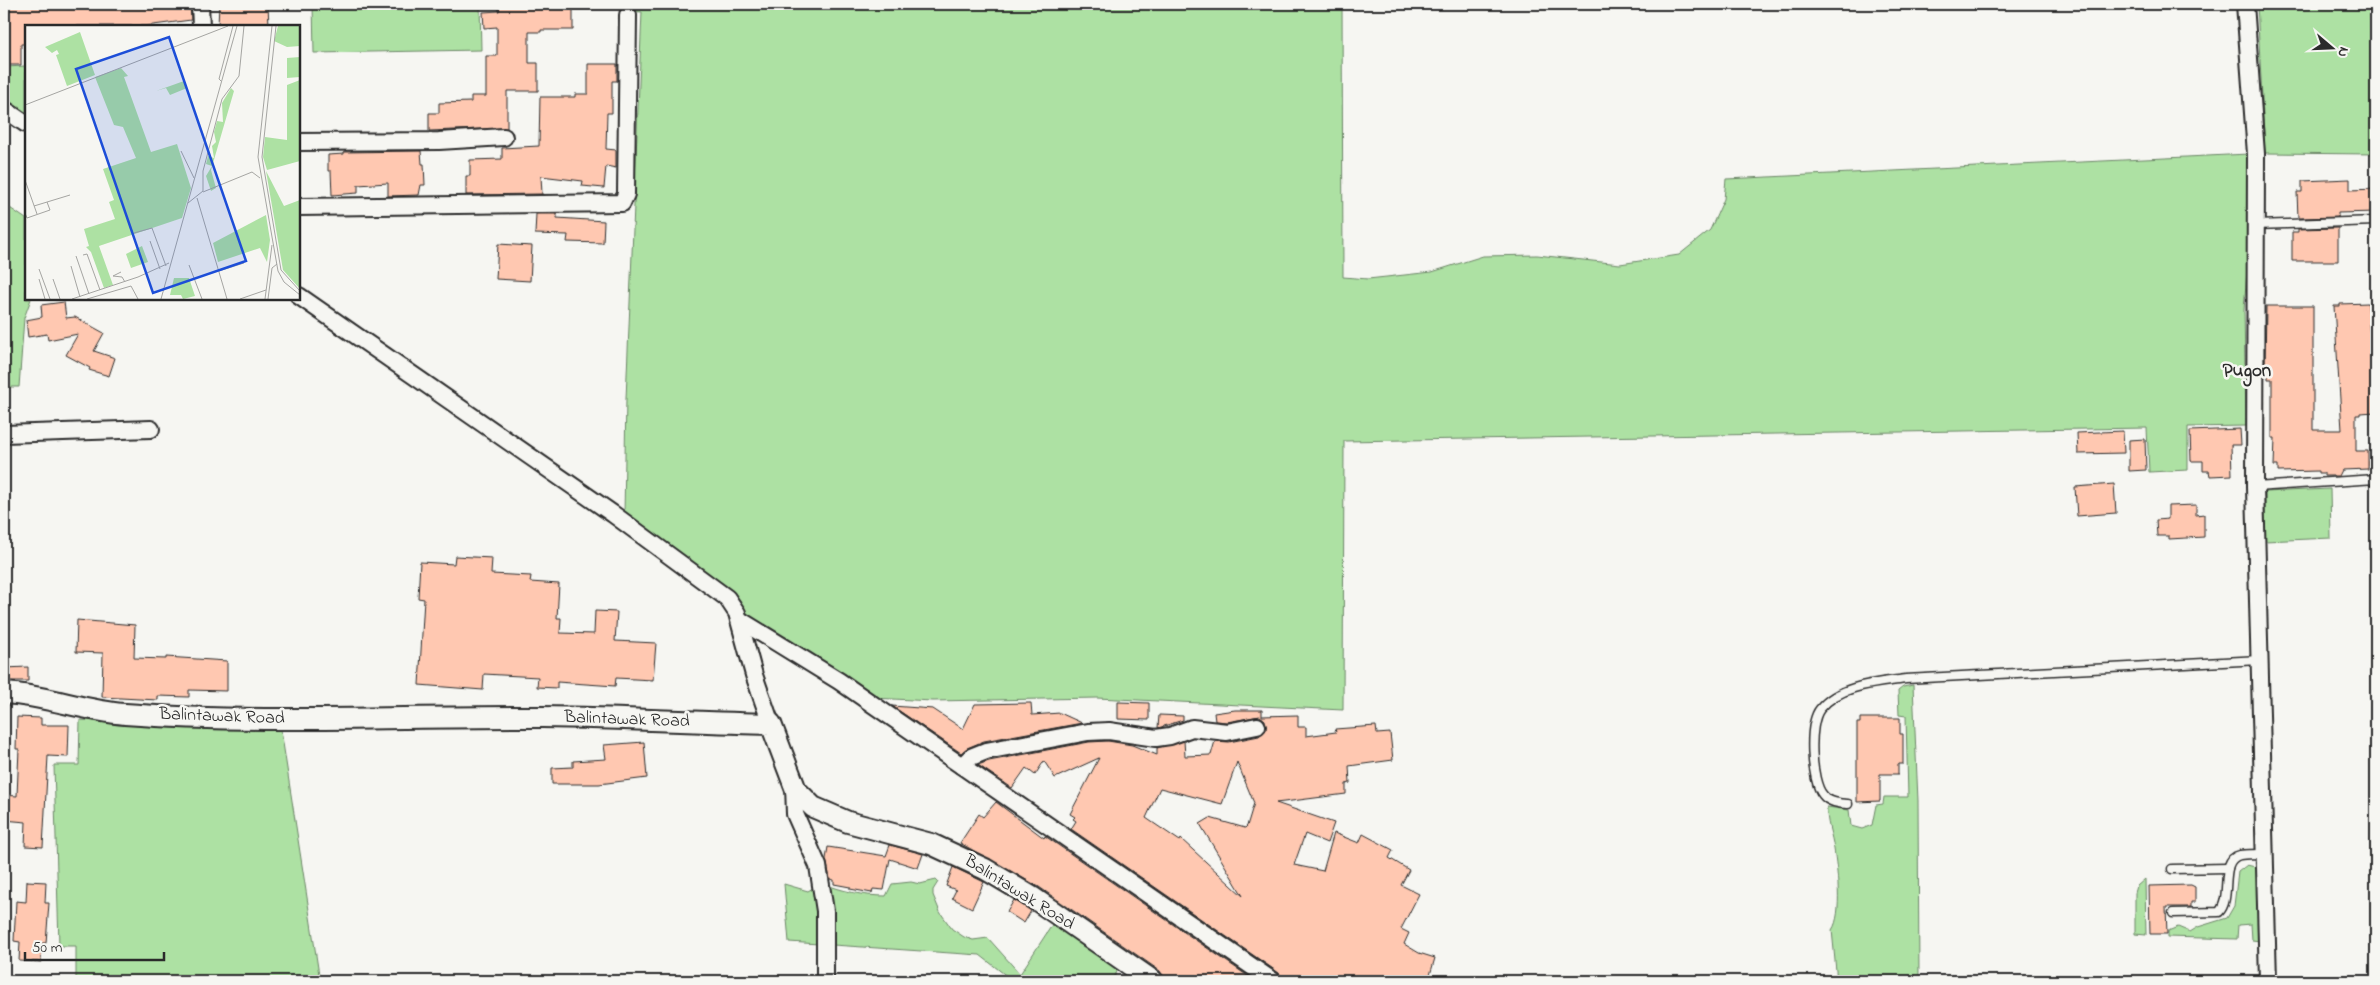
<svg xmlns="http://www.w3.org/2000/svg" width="2380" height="985" viewBox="0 0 2380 985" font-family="'Indie Flower',sans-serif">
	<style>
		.green { fill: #ade1a3; stroke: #6c8667 }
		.building { fill: #ffc8b1; stroke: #2b2b2b; fill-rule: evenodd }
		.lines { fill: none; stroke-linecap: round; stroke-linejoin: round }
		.service-casing { stroke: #2b2b2b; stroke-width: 11 }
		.minor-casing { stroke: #2b2b2b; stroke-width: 20 }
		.tertiary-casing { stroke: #2b2b2b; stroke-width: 24 }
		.service { stroke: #f6f6f2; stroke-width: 8 }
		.minor { stroke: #f6f6f2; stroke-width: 16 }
		.tertiary { stroke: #f6f6f2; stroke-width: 20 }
		.labels { text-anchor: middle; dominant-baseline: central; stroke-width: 5; stroke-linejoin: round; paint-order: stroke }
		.street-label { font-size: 18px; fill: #2b2b2b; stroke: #f6f6f2 }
		.neighbourhood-label { font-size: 19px; font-weight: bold; fill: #2b2b2b; stroke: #f6f6f2 }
		.inset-road { fill: none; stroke: #a5a5a2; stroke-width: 1 }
		.view { fill: #1d4ed8; fill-opacity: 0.15; stroke: #1d4ed8; stroke-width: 2.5 }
		.inset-edge { fill: none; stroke: #2b2b2b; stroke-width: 2.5 }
	</style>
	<rect width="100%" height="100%" fill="#f6f6f2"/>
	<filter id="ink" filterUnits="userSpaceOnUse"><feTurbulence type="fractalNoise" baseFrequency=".02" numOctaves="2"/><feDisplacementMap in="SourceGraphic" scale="10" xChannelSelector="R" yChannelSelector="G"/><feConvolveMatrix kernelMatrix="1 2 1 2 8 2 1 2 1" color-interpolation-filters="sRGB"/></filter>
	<g filter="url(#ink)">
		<g class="green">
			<polygon points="313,4 480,4 481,50 314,53"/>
			<polygon points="624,4 1342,4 1343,277 1368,279 1432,272 1483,256 1537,255 1620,264 1679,255 1710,230 1724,199 1726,179 2249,154 2248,255 2244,310 2246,426 2188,427 2188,470 2149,472 2147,428 1344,441 1343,710 1097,698 933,701 873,698 742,613 740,600 732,591 624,515 626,399 642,12 624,11"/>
			<polygon points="2257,4 2376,4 2376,154 2265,153"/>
			<polygon points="26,66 26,119 4,104 4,67"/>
			<polygon points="4,204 26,219 26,299 31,299 24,318 19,387 4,387"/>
			<polygon points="2330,489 2331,538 2265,541 2265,492"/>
			<path d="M1913 685 1918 801 1919 981H1837L1832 930C1843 914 1837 868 1834 849 1832 835 1826 821 1827 807L1849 810 1851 826 1862 829 1872 825 1876 805 1883 804 1884 797H1908L1906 716 1899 715 1898 691 1903 687Z"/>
			<polygon points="80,720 281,730 320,981 76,981 76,946 59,946 54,765 79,765"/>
			<polygon points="2247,865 2255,867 2259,874 2260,941 2252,940 2251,924 2238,925 2237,939 2168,937 2168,931 2178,927 2190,932 2198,927 2227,918 2234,906 2238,872"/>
			<polygon points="2145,879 2146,935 2135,934 2135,893 2137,886"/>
			<path d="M936 880 938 882 933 890V895L940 912 952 929 964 937 973 940 988 938 1020 974 1054 922 1119 968 1112 981H1013L980 955 789 942 784 884 808 891 821 883C843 891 862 896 886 896L892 884 911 882 920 884Z"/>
		</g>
		<g class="building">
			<polygon points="4,4 190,4 191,20 146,26 26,26 26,44 21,44 21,65 4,65"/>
			<polygon points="219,4 268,4 269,26 218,26"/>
			<polygon points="499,4 573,4 573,30 541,30 541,32 529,32 529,63 538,63 538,91 507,91 507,128 429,131 429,113 439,113 439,103 471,102 471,96 486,96 486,56 497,56 497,27 484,28 483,12 499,11"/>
			<polygon points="588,64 617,64 617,81 612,81 612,113 607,113 606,149 616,150 616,168 606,166 604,188 582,186 583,181 541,176 542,194 466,195 466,176 470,176 470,160 502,159 502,148 539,146 540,97 575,97 575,94 588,94"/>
			<polygon points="421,151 422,164 424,164 425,185 421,185 419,195 388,196 388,183 358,185 358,193 332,195 331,171 328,171 328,155 344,154 344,152"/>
			<polygon points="2350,179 2350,190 2376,189 2376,212 2338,213 2338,217 2298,218 2297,192 2302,192 2302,181"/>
			<polygon points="536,214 557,214 557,218 604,221 603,243 567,242 568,235 535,234"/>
			<polygon points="2338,228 2338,261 2292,261 2292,232 2298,232 2298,229"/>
			<polygon points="498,244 532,246 530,281 496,279"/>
			<polygon points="64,302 66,318 75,317 104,333 94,351 115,358 109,376 89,370 90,368 66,355 78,334 48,340 47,334 28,337 26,320 42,317 41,305"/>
			<polygon points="2368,303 2371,362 2374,361 2374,368 2376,368 2376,412 2360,413 2360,415 2356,415 2356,451 2368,451 2368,469 2342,470 2339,476 2324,476 2324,473 2318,473 2318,471 2278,472 2278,466 2274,466 2275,438 2272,438 2272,379 2268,379 2268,365 2265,365 2266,306 2313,306 2313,430 2342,430 2334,306 2340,306 2340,304"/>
			<polygon points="2240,429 2241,445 2231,445 2232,475 2210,476 2209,471 2203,471 2203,461 2191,461 2190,431"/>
			<polygon points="2123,431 2124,453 2078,454 2077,433"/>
			<polygon points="2145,439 2146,470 2129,471 2129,440"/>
			<polygon points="2114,484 2116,513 2077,516 2075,487"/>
			<polygon points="2196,505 2196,515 2204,514 2204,537 2169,539 2169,536 2157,536 2156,520 2168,519 2168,506"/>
			<polygon points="455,556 492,558 491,574 531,576 530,582 559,584 557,618 561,618 560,633 594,634 595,611 617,612 615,641 656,643 653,680 616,678 615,686 557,682 557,688 537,687 538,677 484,674 483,690 419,685 424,599 418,598 420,562 454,564"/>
			<polygon points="77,620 135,625 134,658 166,659 166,657 227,661 227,691 189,690 189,697 158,696 158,700 102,697 103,653 76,652"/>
			<polygon points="28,667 28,681 4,681 4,668"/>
			<polygon points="1118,702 1149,703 1149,720 1118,719"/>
			<polygon points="1031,703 1032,715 1060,713 1082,723 984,741 967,748 961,753 892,706 933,709 963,729 975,704"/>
			<path d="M1235 710H1262V716L1298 715V727H1306V736L1336 732 1335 729 1376 726 1377 734 1390 733 1393 760 1349 766 1350 783 1346 784V794L1276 803 1334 823 1327 843 1305 834 1294 865 1323 871 1334 833 1359 843 1363 834 1393 850 1389 858 1409 870 1401 885 1419 894 1401 929 1409 933 1404 944 1419 953 1435 958 1430 975 1428 974 1426 981H1284L1279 973 1071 829 1076 821 1073 819 1075 817 1070 814 1099 758 1055 778 1044 761 1035 775 1026 768 1012 788 978 765 989 761 1089 742 1108 741 1132 745 1157 755V748L1184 741 1185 756 1211 755 1215 741 1229 742 1259 736 1266 730 1265 720 1260 716 1227 722 1215 721 1214 713ZM1237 762 1254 803 1247 826 1245 828 1210 818 1200 824 1243 896 1181 839 1180 841 1146 818 1160 788 1222 804Z"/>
			<polygon points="1159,715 1183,716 1183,720 1158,728"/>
			<polygon points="17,717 41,718 41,725 69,725 68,757 48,756 43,847 25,846 26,822 4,820 4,795 17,796 19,749 16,749"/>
			<polygon points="1860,718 1900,718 1900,734 1903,734 1903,764 1898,764 1898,774 1880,774 1880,801 1857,802 1857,723 1860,723"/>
			<polygon points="644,742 647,778 599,784 552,784 552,768 573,767 573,761 606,759 604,745"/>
			<polygon points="996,802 1044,838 1045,836 1255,981 1165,981 1160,971 1039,887 960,843 979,814 983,817"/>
			<polygon points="890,845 923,854 918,868 890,859 884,890 873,889 872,893 850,889 850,887 834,884 834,880 830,879 826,859 828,847 886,856"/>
			<polygon points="953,867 984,882 972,908 952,898 956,890 946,886"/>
			<polygon points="27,881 46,882 45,903 49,903 46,943 42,943 41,962 19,961 20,942 14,941 16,901 26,902"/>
			<polygon points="2191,885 2195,887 2195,902 2191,902 2191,907 2166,907 2167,934 2150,934 2149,886"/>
			<polygon points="1014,900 1031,911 1024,923 1007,912"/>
		</g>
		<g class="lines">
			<g class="service-casing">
				<g id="service">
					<polyline points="2255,225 2376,221"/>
					<polyline points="2255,487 2376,479"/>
					<path d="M1848 804C1840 804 1828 802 1823 795 1811 782 1808 724 1820 709 1839 685 1877 683 1906 679L2260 660"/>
					<polyline points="2172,869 2228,868"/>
					<path d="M2173 913 2219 912C2233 898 2218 860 2240 855 2248 854 2257 854 2265 854"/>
				</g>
			</g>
			<g class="minor-casing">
				<g id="minor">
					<polyline points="200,4 201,26"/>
					<polyline points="2245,4 2256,154 2255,487 2268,981"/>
					<polyline points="4,109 26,124"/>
					<polyline points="299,142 439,141 504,137"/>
					<polyline points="299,207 622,203 626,194 628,15"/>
					<polyline points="299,296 613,514 727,598 737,613 754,675 771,724"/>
					<polyline points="4,434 151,429"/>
					<polyline points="740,620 839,681 1273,981"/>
					<polyline points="962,766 971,757 986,751 1088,732 1109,731 1156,738 1170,736 1192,728 1227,732 1257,726"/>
					<polyline points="794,786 795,814 818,866 825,911 825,981"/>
				</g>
			</g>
			<g class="tertiary-casing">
				<path id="tertiary" d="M4 693C45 695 84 711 125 714 265 724 404 716 543 717 619 718 695 722 771 724L796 790 813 807 848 822 931 844 985 869 1032 897 1153 981"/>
			</g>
			<use href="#service" class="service"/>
			<use href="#minor" class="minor"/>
			<use href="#tertiary" class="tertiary"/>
		</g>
	</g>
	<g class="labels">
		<g class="street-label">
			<text transform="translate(222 717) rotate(2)">Balintawak Road</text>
			<text transform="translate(627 720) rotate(2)">Balintawak Road</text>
			<text transform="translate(1019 893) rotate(32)">Balintawak Road</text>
		</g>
		<g class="neighbourhood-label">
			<text x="2247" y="371">Pugon</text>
		</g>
	</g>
	<g transform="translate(25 25)">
		<rect width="275" height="275" fill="#f6f6f2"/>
		<path d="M253 1H275V21L262 22 249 16ZM55 7 70 50 42 61 31 30 34 29 32 25 27 28 20 22ZM275 32V52L262 53V33ZM96 43 103 51 99 52 126 127 152 119 166 163 157 193 74 221 88 260 79 263 66 227 61 222 64 221 59 204 90 194 84 177 89 175 78 144 111 133 98 102 89 100 70 52ZM275 55V136L242 145 238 132 240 112 262 115V60ZM159 56 162 63 145 70 141 63 131 66ZM206 63 209 66 186 145 191 163 186 166 181 151 187 141 181 139 183 131 189 133 187 121 191 117 189 107 192 96 198 97 197 78ZM241 146 259 181 275 175V264L258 245ZM241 190 245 215 242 237 235 223 193 237 188 218ZM117 221 123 237 106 243 101 229ZM149 253H164L170 271 158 274 156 270H145Z" fill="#ade1a3"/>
		<path class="inset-road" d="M247 1 233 132 253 246 259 257 275 270M251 1 237 132 256 245 275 266M196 56 194 54 208 1M0 80 203 1M156 126 169 153M0 155 12 189M178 167 227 147 235 153M172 173 202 274M163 178 178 166V146L197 74 214 51 219 1M9 181 45 170M0 188 2 193 25 185 22 177M109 208 127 203 141 241M125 216 135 244M58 230 62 229 75 265M51 231 64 269M164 240 177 274M46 241 55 272M14 244 25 274M194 246 219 238M96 247 88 251 97 252 100 257M14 254 20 274M28 254 35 274M47 274 113 252 144 238M62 274 106 261 113 274M136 274 212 1M215 274 241 265M240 274 247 220M243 274 247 243 252 239"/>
		<path class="view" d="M144 12 221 236 128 268 51 44Z"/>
		<rect width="275" height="275" class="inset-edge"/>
	</g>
	<rect width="2380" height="985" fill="none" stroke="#f6f6f2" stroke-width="20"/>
	<rect x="10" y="10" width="2360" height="965" fill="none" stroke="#2b2b2b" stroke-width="2" filter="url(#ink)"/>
	<g transform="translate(2332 48) rotate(109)" stroke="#f6f6f2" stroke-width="4" paint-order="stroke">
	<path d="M0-4L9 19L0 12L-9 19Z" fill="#2b2b2b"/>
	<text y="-8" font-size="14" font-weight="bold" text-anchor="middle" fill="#2b2b2b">N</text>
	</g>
	<path d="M25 952v8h139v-8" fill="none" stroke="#2b2b2b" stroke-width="2.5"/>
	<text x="32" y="952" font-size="15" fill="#2b2b2b" stroke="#f6f6f2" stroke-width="4" paint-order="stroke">50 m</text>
</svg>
